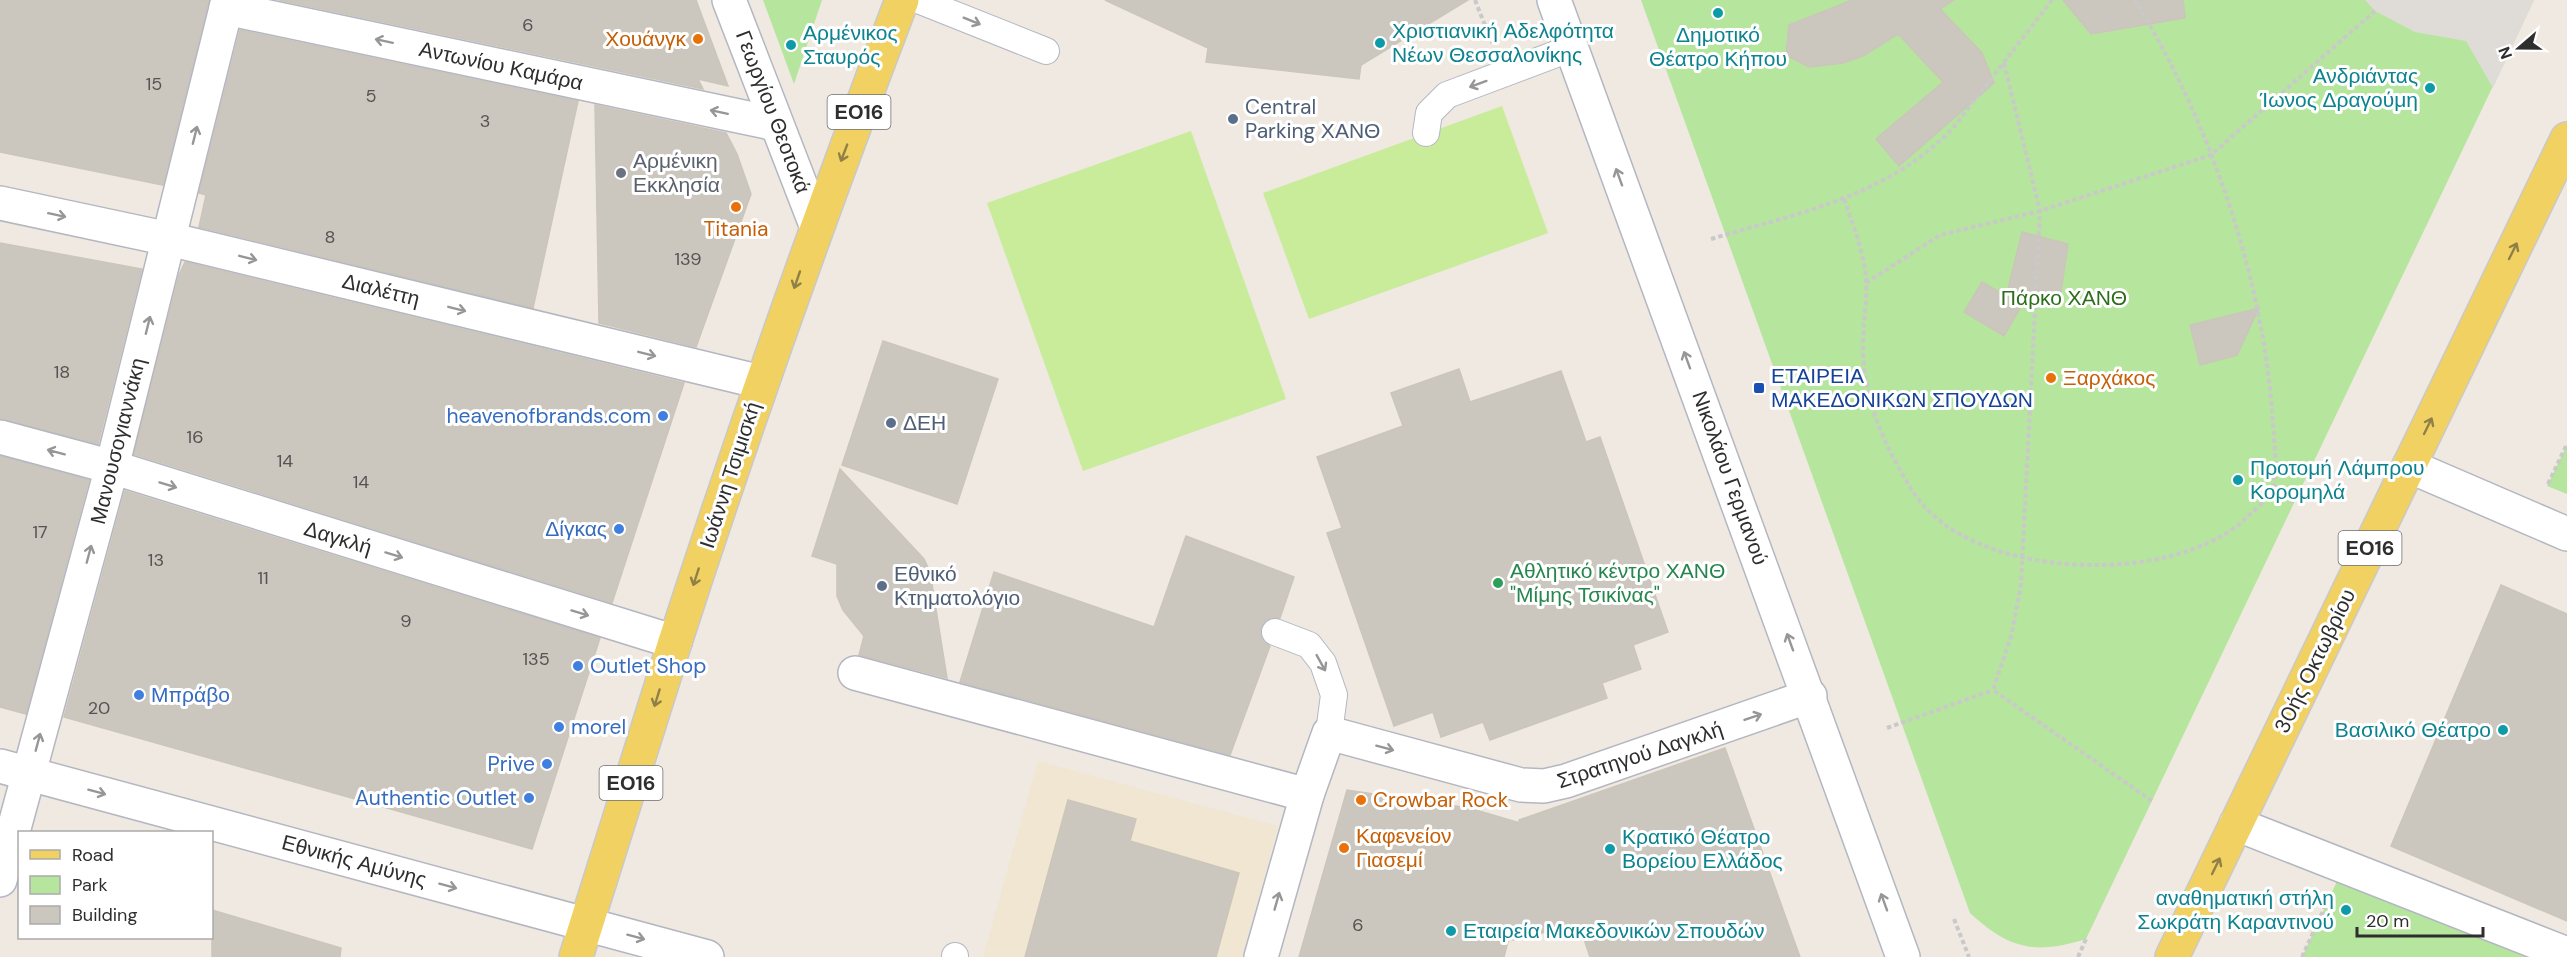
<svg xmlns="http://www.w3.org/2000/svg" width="2567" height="957" viewBox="0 0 2567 957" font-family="'DM Sans',sans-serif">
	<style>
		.education { fill: #f0e6d1 }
		.green { fill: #b6e59e }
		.pitch { fill: #c9ec9a }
		.plaza { fill: #dfdcd8 }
		.building { fill: #cbc7bf; stroke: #cbc5ba; stroke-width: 1.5 }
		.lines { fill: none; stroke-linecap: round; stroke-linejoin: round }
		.service-casing { stroke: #b4b7c1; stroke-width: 28 }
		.pedestrian-casing { stroke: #b4b7c1; stroke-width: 36 }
		.minor-casing { stroke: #b4b7c1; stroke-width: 36 }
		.secondary-casing { stroke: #b4b7c1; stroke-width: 36 }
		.primary-casing { stroke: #c9c9c9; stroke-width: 36 }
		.path { stroke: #c9c9c9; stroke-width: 4; stroke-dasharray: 4.5 3; stroke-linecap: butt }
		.service { stroke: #fff; stroke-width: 26 }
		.pedestrian { stroke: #fff; stroke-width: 33 }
		.minor { stroke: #fff; stroke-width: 33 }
		.secondary { stroke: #fff; stroke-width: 33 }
		.primary { stroke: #f2d163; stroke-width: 33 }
		.oneway { stroke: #969696 }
		.oneway2 { stroke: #908048 }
		.culture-dot { fill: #0f9aa8; stroke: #fff; stroke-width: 2 }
		.food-dot { fill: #e8710a; stroke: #fff; stroke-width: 2 }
		.service-dot { fill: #5c6f8a; stroke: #fff; stroke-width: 2 }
		.worship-dot { fill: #6b7280; stroke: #fff; stroke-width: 2 }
		.transit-dot { fill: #1a4fb4; stroke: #fff; stroke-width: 2 }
		.shop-dot { fill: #3f7fe0; stroke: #fff; stroke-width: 2 }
		.leisure-dot { fill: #2e9e5b; stroke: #fff; stroke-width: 2 }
		.labels { text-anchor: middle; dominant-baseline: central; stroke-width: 6; stroke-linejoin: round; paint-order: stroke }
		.number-label { font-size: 18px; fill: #555452 }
		.shield { fill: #fff; stroke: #6d6d6d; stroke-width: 1.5 }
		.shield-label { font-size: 20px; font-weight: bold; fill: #2e2e2e }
		.culture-label { font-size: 21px; fill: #0d838f; stroke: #fff; text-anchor: start }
		.food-label { font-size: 21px; fill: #c56008; stroke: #fff; text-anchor: start }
		.street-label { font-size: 21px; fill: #2e2e2e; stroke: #fff }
		.service-label { font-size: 21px; fill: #4e5e75; stroke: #fff; text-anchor: start }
		.worship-label { font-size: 21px; fill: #5b616d; stroke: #fff; text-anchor: start }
		.park-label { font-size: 21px; fill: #2c6e1b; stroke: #fff }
		.transit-label { font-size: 21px; fill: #164399; stroke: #fff; text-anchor: start }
		.shop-label { font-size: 21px; fill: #366cbe; stroke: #fff; text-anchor: end }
		.leisure-label { font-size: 21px; fill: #27864d; stroke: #fff; text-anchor: start }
	</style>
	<rect width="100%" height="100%" fill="#efe9e1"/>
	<polygon class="education" points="1038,761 1278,826 1242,957 983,957"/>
	<g class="green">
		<polygon points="763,0 822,0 794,84"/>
		<path d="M1641 0H2534L2086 939C2035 955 2009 949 1970 913Z"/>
		<polygon points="2567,445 2567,494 2547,486"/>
		<polygon points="2338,879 2542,957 2302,957"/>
	</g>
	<g class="pitch">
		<polygon points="1502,106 1548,233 1309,319 1263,193"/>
		<polygon points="1191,131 1286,399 1083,471 987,203"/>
	</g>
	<polygon class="plaza" points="2365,0 2534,0 2493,88 2466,41 2415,32 2375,11"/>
	<g class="building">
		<polygon points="0,0 209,0 163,185 0,152"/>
		<polygon points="279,0 696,0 728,86 698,79 703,89"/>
		<polygon points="1105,0 1468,0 1361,65 1359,79 1206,62 1208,48"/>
		<polygon points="1852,0 1954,0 1940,9 1982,53 1994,83 1899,166 1876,139 1943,82 1898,34 1863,56 1843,63 1809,67 1786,55 1789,25"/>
		<polygon points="2063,0 2183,0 2185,18 2091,34"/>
		<polygon points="240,30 578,101 533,308 199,227 206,195 199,193"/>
		<polygon points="595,105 726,133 737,154 751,194 696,347 599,323"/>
		<polygon points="2022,232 2068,244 2060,299 2007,293"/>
		<polygon points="0,243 142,269 98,444 0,419"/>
		<polygon points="185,262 684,383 612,603 134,454 179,275"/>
		<polygon points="1982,282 2022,305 2004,336 1964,312"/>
		<polygon points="2259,308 2237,355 2200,365 2190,325"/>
		<polygon points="883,341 998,379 957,504 842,465"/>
		<polygon points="1459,369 1470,402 1561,371 1586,442 1600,437 1668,632 1633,645 1641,669 1602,683 1607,698 1490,740 1483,722 1441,737 1433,712 1394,726 1327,533 1342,528 1317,457 1403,426 1391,393"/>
		<polygon points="0,456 89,480 26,714 0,707"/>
		<polygon points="840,469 924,559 930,572 947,678 859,655 864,636 843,610 837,596 837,564 812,556"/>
		<polygon points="125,491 600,638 532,849 64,717"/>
		<polygon points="1186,536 1294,577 1280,618 1266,620 1261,627 1263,641 1270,646 1230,755 960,682 994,572 1154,627"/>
		<polygon points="2501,585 2567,614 2567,921 2391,846"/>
		<polygon points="1725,748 1800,957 1590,957 1579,924 1508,941 1504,957 1299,957 1347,790 1469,808 1520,823 1519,820"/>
		<polygon points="1068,800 1136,819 1130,841 1239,873 1216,957 1025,957"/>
		<polygon points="212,910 341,948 340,957 212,957"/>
	</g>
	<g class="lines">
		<g class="service-casing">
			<g id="service">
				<polyline points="918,0 1046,51"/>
				<polyline points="1426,133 1429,113 1447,95 1572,48"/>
				<polyline points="1275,632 1309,645 1323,663 1334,695 1329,733"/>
				<polyline points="955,957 955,956"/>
			</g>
		</g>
		<g class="pedestrian-casing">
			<g id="pedestrian">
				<polyline points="2409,466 2567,534"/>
				<polyline points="855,673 1307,795"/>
				<polyline points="2236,824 2567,954"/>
			</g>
		</g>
		<g class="minor-casing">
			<g id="minor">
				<polyline points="729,0 816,225"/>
				<polyline points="226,8 776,124"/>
				<polyline points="0,203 169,239 761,382"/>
				<polyline points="0,437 112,467 675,642"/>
				<polyline points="0,880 112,467 228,0"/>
				<polyline points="1261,957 1307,795 1329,733 1521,785 1544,786 1566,781 1810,696"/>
			</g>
		</g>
		<g class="secondary-casing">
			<g id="secondary">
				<polyline points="1554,0 1903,957"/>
				<polyline points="0,766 707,957"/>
			</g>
		</g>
		<g class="primary-casing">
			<g id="primary">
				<path d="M576 957C610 852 641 747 675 642 745 426 821 212 902 0"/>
				<polyline points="2172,957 2567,139"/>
			</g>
		</g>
		<g class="path">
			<polyline points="1475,0 1492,43"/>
			<polyline points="2004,63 2040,211 2021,584 2012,633 1993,690 2152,801"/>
			<path d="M1844 199C1851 220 1860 242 1864 264 1870 292 1862 321 1863 350 1864 402 1886 450 1914 493 1971 581 2172 587 2245 519 2255 510 2268 499 2273 486 2278 471 2274 440 2273 424 2264 279 2211 124 2135 0"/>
			<path d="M1711 239C1798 213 1887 197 1953 128L2052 0"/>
			<polyline points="1866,283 1940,235 2040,211 2211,155 2375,11"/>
			<polyline points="2548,484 2567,444"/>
			<polyline points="2273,485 2294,503"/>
			<polyline points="1887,728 1993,690"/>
			<polyline points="1954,919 1969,957"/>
			<polyline points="2078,957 2086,939"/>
			<polyline points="2302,957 2328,900"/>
		</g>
		<use href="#service" class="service"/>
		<use href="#pedestrian" class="pedestrian"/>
		<use href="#minor" class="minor"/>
		<use href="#secondary" class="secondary"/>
		<use href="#primary" class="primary"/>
	</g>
	<defs><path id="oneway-shaft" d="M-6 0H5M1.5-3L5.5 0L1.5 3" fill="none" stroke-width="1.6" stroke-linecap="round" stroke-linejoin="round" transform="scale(1.5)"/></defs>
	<g class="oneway">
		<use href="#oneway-shaft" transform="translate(972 21) rotate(22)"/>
		<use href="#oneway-shaft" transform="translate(384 41) rotate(-168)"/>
		<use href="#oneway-shaft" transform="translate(1478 84) rotate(160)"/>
		<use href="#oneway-shaft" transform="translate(719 112) rotate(-168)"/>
		<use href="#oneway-shaft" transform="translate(195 135) rotate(-76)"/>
		<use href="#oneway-shaft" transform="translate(1619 177) rotate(-110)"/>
		<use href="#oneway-shaft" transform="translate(57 215) rotate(12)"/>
		<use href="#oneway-shaft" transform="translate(248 258) rotate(14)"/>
		<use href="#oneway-shaft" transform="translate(457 309) rotate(14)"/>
		<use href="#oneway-shaft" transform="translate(148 325) rotate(-76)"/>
		<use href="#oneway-shaft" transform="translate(647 354) rotate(14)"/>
		<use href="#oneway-shaft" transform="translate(1687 360) rotate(-110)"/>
		<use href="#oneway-shaft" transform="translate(56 452) rotate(-165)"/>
		<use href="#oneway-shaft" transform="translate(168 485) rotate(17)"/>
		<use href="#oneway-shaft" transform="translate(89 554) rotate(-75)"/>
		<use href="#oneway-shaft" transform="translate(394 555) rotate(17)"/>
		<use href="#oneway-shaft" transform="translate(580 613) rotate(17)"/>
		<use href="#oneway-shaft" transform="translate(1790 642) rotate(-110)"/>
		<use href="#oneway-shaft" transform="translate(1321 663) rotate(61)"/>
		<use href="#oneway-shaft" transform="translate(1753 717) rotate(-19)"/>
		<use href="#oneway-shaft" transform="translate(38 742) rotate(-75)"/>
		<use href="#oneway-shaft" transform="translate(1385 748) rotate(15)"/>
		<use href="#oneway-shaft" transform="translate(97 792) rotate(15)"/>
		<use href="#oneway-shaft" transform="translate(448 886) rotate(15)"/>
		<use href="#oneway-shaft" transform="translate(1277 901) rotate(-74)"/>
		<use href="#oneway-shaft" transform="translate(1884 902) rotate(-110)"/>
		<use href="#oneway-shaft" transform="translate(636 937) rotate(15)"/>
	</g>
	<g class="oneway2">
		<use href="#oneway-shaft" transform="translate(844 153) rotate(111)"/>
		<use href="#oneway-shaft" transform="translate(2513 251) rotate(-64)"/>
		<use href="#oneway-shaft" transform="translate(797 280) rotate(109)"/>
		<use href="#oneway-shaft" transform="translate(2428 426) rotate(-64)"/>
		<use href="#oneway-shaft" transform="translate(696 577) rotate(108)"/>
		<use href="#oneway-shaft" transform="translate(657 698) rotate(107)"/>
		<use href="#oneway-shaft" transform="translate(2216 866) rotate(-64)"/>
	</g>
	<g class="culture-dot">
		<circle cx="1718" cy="13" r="6"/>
		<circle cx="1380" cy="43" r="6"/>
		<circle cx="791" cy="45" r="6"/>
		<circle cx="2430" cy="88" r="6"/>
		<circle cx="2238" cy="480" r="6"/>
		<circle cx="2503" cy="730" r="6"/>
		<circle cx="1610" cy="849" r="6"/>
		<circle cx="2346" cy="910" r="6"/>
		<circle cx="1451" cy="931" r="6"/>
	</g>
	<g class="food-dot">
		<circle cx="698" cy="39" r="6"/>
		<circle cx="736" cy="207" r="6"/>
		<circle cx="2051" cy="378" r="6"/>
		<circle cx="1361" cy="800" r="6"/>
		<circle cx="1344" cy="848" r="6"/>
	</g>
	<g class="service-dot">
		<circle cx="1233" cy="119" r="6"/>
		<circle cx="891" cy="423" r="6"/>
		<circle cx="882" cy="586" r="6"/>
	</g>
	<circle class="worship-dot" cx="621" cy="173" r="6"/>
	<rect class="transit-dot" x="1753" y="382" width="12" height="12" rx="3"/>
	<g class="shop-dot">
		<circle cx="663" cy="416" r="6"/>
		<circle cx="619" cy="529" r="6"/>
		<circle cx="578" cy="666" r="6"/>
		<circle cx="139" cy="695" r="6"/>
		<circle cx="559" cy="727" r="6"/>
		<circle cx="547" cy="764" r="6"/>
		<circle cx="529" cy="798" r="6"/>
	</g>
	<circle class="leisure-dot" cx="1498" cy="583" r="6"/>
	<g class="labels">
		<g class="number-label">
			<text x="528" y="25">6</text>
			<text x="154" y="84">15</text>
			<text x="371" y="96">5</text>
			<text x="485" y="121">3</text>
			<text x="330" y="237">8</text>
			<text x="688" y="259">139</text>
			<text x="62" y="372">18</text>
			<text x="195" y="437">16</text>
			<text x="285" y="461">14</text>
			<text x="361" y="482">14</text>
			<text x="40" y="532">17</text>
			<text x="156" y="560">13</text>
			<text x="263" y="578">11</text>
			<text x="406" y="621">9</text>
			<text x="536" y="659">135</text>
			<text x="99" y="708">20</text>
			<text x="1358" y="925">6</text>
		</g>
		<g class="shield">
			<rect x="827.5" y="95" width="63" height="34" rx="4.5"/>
			<rect x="2338.5" y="531" width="63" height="34" rx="4.5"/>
			<rect x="599.5" y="766" width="63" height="34" rx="4.5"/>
		</g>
		<g class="shield-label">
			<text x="859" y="112">ΕΟ16</text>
			<text x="2370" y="548">ΕΟ16</text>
			<text x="631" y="783">ΕΟ16</text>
		</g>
		<g class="culture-label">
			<text x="1392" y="31">Χριστιανική Αδελφότητα<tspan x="1392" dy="24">Νέων Θεσσαλονίκης</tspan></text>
			<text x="803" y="33">Αρμένικος<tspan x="803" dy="24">Σταυρός</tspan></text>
			<text x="1718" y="35" text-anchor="middle">Δημοτικό<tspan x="1718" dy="24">Θέατρο Κήπου</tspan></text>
			<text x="2418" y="76" text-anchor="end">Ανδριάντας<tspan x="2418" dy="24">Ίωνος Δραγούμη</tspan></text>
			<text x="2250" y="468">Προτομή Λάμπρου<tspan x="2250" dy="24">Κορομηλά</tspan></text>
			<text x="2491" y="730" text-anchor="end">Βασιλικό Θέατρο</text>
			<text x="1622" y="837">Κρατικό Θέατρο<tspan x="1622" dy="24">Βορείου Ελλάδος</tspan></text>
			<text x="2334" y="898" text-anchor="end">αναθηματική στήλη<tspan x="2334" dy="24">Σωκράτη Καραντινού</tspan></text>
			<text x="1463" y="931">Εταιρεία Μακεδονικών Σπουδών</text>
		</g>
		<g class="food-label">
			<text x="686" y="39" text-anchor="end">Χουάνγκ</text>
			<text x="736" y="229" text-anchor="middle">Titania</text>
			<text x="2063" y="378">Ξαρχάκος</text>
			<text x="1373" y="800">Crowbar Rock</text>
			<text x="1356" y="836">Καφενείον<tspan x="1356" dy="24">Γιασεμί</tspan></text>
		</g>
		<g class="street-label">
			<text transform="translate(501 66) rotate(12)">Αντωνίου Καμάρα</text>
			<text transform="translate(773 112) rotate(69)">Γεωργίου Θεοτοκά</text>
			<text transform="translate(381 290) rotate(14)">Διαλέττη</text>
			<text transform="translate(118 441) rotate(-76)">Μανουσογιαννάκη</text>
			<text transform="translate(730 475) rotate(-72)">Ιωάννη Τσιμισκή</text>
			<text transform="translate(1730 478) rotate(70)">Νικολάου Γερμανού</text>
			<text transform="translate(338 538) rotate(17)">Δαγκλή</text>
			<text transform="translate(2315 661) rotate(-64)">30ής Οκτωβρίου</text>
			<text transform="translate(1640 755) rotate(-18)">Στρατηγού Δαγκλή</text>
			<text transform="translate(354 861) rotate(15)">Εθνικής Αμύνης</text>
		</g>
		<g class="service-label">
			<text x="1245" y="107">Central<tspan x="1245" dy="24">Parking ΧΑΝΘ</tspan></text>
			<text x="903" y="423">ΔΕΗ</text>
			<text x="894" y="574">Εθνικό<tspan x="894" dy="24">Κτηματολόγιο</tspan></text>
		</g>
		<g class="worship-label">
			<text x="633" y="161">Αρμένικη<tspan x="633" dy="24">Εκκλησία</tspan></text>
		</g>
		<g class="park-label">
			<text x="2064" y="298">Πάρκο ΧΑΝΘ</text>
		</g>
		<g class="transit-label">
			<text x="1771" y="376">ΕΤΑΙΡΕΙΑ<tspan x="1771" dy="24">ΜΑΚΕΔΟΝΙΚΩΝ ΣΠΟΥΔΩΝ</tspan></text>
		</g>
		<g class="shop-label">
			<text x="651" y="416">heavenofbrands.com</text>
			<text x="607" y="529">Δίγκας</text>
			<text x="590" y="666" text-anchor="start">Outlet Shop</text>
			<text x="151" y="695" text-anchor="start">Μπράβο</text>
			<text x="571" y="727" text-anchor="start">morel</text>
			<text x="535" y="764">Prive</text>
			<text x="517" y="798">Authentic Outlet</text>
		</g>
		<g class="leisure-label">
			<text x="1510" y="571">Αθλητικό κέντρο ΧΑΝΘ<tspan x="1510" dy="24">"Μίμης Τσικίνας"</tspan></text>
		</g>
	</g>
	<rect x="18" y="831" width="195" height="108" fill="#ffffff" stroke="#ababab" stroke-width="1.5"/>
	<rect x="30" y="850" width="30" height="9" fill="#f2d163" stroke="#ababab" stroke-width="1.5"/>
	<text x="72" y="861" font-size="18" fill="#2e2e2e">Road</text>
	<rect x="30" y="876" width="30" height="18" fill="#b6e59e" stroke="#ababab" stroke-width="1.5"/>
	<text x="72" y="891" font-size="18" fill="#2e2e2e">Park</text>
	<rect x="30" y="906" width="30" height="18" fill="#cbc7bf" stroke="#ababab" stroke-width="1.5"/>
	<text x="72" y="921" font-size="18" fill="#2e2e2e">Building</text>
	<g transform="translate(2519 48) rotate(250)" stroke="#ffffff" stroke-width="4.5" paint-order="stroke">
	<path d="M0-4.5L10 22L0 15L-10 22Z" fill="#2e2e2e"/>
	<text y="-9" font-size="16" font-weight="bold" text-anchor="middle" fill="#2e2e2e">N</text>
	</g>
	<path d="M2357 927v9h126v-9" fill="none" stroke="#2e2e2e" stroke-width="3"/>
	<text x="2366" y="927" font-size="18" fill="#2e2e2e" stroke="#ffffff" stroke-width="4.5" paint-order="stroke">20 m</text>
</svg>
